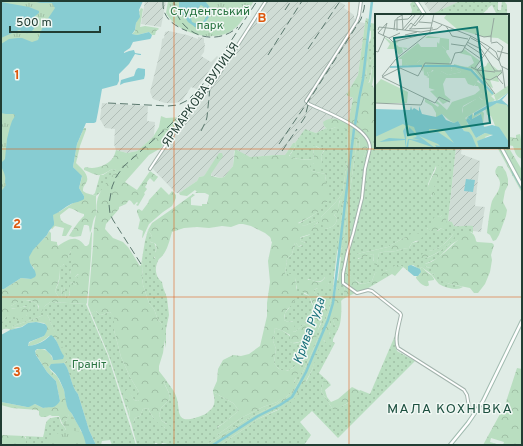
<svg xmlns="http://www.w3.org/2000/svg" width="523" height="446" viewBox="0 0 523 446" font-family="Overpass,sans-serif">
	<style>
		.industrial { fill: url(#industrial-furrows) }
		.grass { fill: url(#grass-dots); fill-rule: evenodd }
		.forest { fill: url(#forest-crowns); fill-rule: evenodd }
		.wetland { fill: url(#wetland-marsh) }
		.park { fill: url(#park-tufts) }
		.water { fill: #87ccd2; fill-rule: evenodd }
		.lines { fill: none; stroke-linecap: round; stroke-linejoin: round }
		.stream { stroke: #87ccd2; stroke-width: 1 }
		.river { stroke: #87ccd2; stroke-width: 2.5 }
		.tertiary-casing { stroke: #a3b4ad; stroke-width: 4 }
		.secondary-casing { stroke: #a1bbb0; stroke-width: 4.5 }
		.tertiary { stroke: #fff; stroke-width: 2 }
		.secondary { stroke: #fff; stroke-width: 2.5 }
		.rail { stroke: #5b786e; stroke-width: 1; stroke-dasharray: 8 4; stroke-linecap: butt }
		.grid { fill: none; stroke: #de580e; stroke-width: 1; stroke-opacity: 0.55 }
		.labels { text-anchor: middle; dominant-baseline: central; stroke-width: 3; stroke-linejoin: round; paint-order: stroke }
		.park-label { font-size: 12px; fill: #2a7442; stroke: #f1f8f4 }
		.street-label { font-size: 12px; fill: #213d33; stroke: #f1f8f4 }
		.water-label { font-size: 13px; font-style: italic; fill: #19707a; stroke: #f1f8f4 }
		.quarter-label { font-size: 14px; letter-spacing: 1px; fill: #1c4f3f; stroke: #f1f8f4 }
		.inset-river { fill: none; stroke: #87ccd2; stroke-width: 2 }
		.inset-road { fill: none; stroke: #94a69e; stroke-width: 1 }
		.view { fill: #0f766e; fill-opacity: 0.15; stroke: #0f766e; stroke-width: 2 }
		.inset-edge { fill: none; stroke: #213d33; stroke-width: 2 }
		.grid-label { font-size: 13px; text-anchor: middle; font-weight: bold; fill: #de580e; stroke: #f1f8f4; stroke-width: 3; stroke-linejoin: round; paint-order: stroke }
	</style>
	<defs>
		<pattern id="industrial-furrows" width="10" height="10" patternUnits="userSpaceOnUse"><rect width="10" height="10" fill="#cfdcd5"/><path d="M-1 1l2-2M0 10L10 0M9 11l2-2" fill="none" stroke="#b1beb7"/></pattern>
		<pattern id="grass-dots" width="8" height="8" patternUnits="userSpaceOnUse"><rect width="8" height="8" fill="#b9dec0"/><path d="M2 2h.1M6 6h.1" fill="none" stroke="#9fbfa5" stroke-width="1.8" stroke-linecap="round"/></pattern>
		<pattern id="forest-crowns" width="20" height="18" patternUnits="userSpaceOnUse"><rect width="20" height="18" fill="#b9dec0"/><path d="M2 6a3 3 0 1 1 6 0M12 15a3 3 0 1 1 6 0" fill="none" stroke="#9fbfa5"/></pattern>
		<pattern id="wetland-marsh" width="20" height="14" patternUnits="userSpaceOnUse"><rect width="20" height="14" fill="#b9dec0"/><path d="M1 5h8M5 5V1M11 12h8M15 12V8" fill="none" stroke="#9fbfa5"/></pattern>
		<pattern id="park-tufts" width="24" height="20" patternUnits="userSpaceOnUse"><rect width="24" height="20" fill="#b9dec0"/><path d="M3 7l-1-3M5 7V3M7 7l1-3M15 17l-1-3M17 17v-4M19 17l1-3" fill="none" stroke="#9fbfa5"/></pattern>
	</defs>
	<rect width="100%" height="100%" fill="#e0ece6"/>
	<g class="industrial">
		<polygon points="145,1 166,1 161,27 141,24"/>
		<polygon points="267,1 335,1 338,2 335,6 336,6 340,2 345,5 344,8 354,15 354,18 359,22 365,23 358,75 346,95 353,98 349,119 344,122 338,119 324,126 326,128 316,133 310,131 305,130 295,143 293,143 285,155 275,155 250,157 234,151 233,166 226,175 223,177 220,178 215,176 212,177 211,174 220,153 204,176 199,177 197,181 179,193 176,193 153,169 153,167 182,122 218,78"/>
		<polygon points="423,1 460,1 432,15"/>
		<polygon points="169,31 187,35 198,39 198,37 204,38 204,43 205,43 204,52 201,56 211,62 217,56 218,57 197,89 191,87 182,101 175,103 165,103 153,99 150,92 158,60 160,51 161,49 162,39 164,38 165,32"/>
		<polygon points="102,103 148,106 147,121 155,122 154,135 153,137 137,151 127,153 116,150 114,144 115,129 105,128 100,119"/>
		<polygon points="456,147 462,147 461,154 480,161 475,206 485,207 481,232 473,231 473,226 459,227 454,226 452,222 448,222"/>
	</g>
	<g class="grass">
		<polygon points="413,1 415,1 423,15 411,15 412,10 410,4"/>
		<polygon points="460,1 498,1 498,10 501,10 502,1 504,1 507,5 507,15 497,15 492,5 488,8 488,9 481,15 430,15"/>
		<path d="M371 23 376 24V44L374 50 375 56 370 61 373 62V64C371 70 371 76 369 82L368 83 366 78 368 60 366 59 368 45 371 38V31L369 30 370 24Z"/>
		<path d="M336 127 347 129 348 130 347 160 343 191C339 201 329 208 321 217L325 229C331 228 337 225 337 218L334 215 338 212V208L340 200 342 201 343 207 334 276 333 297 331 298 329 311 320 333 313 350 295 389 285 398 275 405 249 418 206 445 198 444 196 445H166L168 444 162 443 161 445H158L157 443H155V445H137L131 423H133L135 418 140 416 143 409 148 408C152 418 157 421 165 428L167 424 162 421 159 415 161 408 170 399C170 392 166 388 164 382L166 380C169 385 174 390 176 396 181 408 174 424 195 418 200 416 206 415 209 411 216 406 215 399 213 392L233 403 238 409 237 412 224 423 217 427 215 435H217L241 418 263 407 277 402 295 381 296 375 301 366 300 362C290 370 284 377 274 363L276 349 273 341 275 328 283 331 290 336V342C298 346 302 339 309 337 311 344 307 349 303 354V359L321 324 322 319 328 304C324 297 320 297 314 292V290L318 288H325L329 283 325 277C321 284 315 281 308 279L304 294C312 296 309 298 312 304 313 306 314 307 315 309V312L309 315V319L311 320V322L303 325 295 332 293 331V321L288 322 284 320 285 313 289 308 297 288 296 284V279L291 274H285L287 259 292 254 295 243H296L299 247 306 243 301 241 300 238 309 235 318 227H315L314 225 315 224 318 223V220L304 226 298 224C310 217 317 214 327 202L325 181 326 176 325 174 312 171 310 168V165L314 163 322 162 321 156 324 151 316 146H313L314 157 313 159C305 160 297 159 289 157L296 145 295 143 305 129 310 131 316 133 326 128 327 129H331Z"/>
		<path d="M376 135V147H456L448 221 452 222 454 226C460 227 466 225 473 226V233L471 232 452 244 438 258 425 264 426 267 432 268V273L435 275H438C445 285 452 284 463 287 457 291 446 288 439 284 436 281 434 277 431 274 429 272 423 268 421 267L420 270 413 265 408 266V271C395 259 396 269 385 271 381 272 378 272 375 273L372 281C359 287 359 282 350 275L345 284 343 299 341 301V313L340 293 336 287V280H338L341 257 339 258 340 251 342 248 344 235 357 140 360 137 359 152 363 158 370 139ZM436 166C442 179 436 176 434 187 433 191 434 193 432 197L428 184ZM442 215 444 230 441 228 438 231H431L427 228H429C432 223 433 215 440 217ZM454 233 449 244 437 253 427 258 429 251C439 250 448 241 454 233ZM405 237 419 241 412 243 409 248C404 248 400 250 396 251 390 252 384 251 379 253L377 263 373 261 374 256 373 254 367 255 358 259 357 254 388 247Z"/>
		<path d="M112 169 116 170V172C108 179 104 190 96 196L93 195 95 193 100 175H103Z"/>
		<path d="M148 230 152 236 150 242 154 243C157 246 156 253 154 258L159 259C154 267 155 277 162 282L163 287 167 298 169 315 166 329V343L165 348V343L161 323 158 320 154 309 149 303 143 285 142 278 143 266 142 259 145 241Z"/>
		<path d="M71 251H73C74 257 72 267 70 273L75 277 80 273 76 285 71 282C69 287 71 293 68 298H66L64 287H62L61 299 59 298 55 291C60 281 60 278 60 267L67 262 69 254Z"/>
		<path d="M25 300C35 302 39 302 39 313L45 306 50 302 86 304 108 356 136 445H112L110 440 102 441 101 445H96L89 430 78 394C70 385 71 372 64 363L67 360 50 321 49 318 47 315H43L34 319 13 326 12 328H17L11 330C7 328 5 329 1 330V323L6 317 14 315 26 316 30 308 25 306 17 309 11 308V306L19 301Z"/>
		<path d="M95 311H96L100 315C104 315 106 312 110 312L115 318 114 330 121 357 130 377 139 392V400L138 401 134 400 130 393 127 406 129 411 130 420 109 356 91 313Z"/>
		<path d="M332 316 335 326 337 327H339L333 339V342L335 343 319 373 331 384 328 382 323 383 321 391 332 408C342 409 356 399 360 390L370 394 397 331 396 347 397 351 415 361 338 438 312 411 300 422 311 435 304 445H220L250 425 256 420 278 410 307 380 312 370 319 345 322 341 324 340 325 342C329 338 330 332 331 326L330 323V317Z"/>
		<path d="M59 417 61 423 66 429 64 431 74 445H26V437L24 436 43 437C47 426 42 417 59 417Z"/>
	</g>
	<g class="forest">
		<polygon points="141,8 143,9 140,27 145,26 158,28 159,29 156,31 155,35 152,35 149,32 137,35 132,34 135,31 136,23 140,14 139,12"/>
		<path d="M366 18 369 19 365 58 368 60 366 78 368 81V83L370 82 373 64V62H371V60L375 56 374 48 376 44V67L372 85 374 88 376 84V94L374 97V103L376 107V135L370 140 363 158H361L359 152 360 137 357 140 344 235C343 241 344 246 340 251H338L337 249 343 207 342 201 340 200 339 202 338 213 335 214 334 215 337 218C337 225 331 228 325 229L323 228 321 217C329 208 339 201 343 191L347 160 348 130 347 129H340L336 127 328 130 324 126 323 122C331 117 336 118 344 122L349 119 353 98 346 95 358 75 365 23Z"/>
		<path d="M161 116 166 118 182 117 161 148 149 155 125 182 137 190 150 171 158 177 154 182 150 178 147 182V184L145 187 147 189 144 193 145 194 138 206 136 205 138 203 137 202 134 205 131 201 129 200 126 204 119 207V209L106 224 105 229 113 238 123 242 128 247 140 266 141 265 142 259 143 266 142 278 143 285 149 303 154 309 158 320 161 323 163 328 165 338 163 353 159 366V371L166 380 164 382C166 389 170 392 170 399L161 408 159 415 162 421 171 427 169 429C159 427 152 417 148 408L143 409 140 416 135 418 133 423H131C129 419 130 414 129 410 126 404 123 397 126 390H128L130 392 134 400 138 401 139 400 138 395 139 392 130 377 121 357 114 330V318L110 312C106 312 104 315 100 315L96 311 91 313 88 305 93 246 94 226 96 215C92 220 93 227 90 233L89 226 87 225H84L81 236 73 237 69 236C72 231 80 219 84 216V214C78 213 75 209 69 208L60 215C60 223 66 223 72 226L66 236H62L64 228 55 226 52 229 51 228 54 224 53 216V214L59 212 84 196 79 188 82 177 73 167 77 144 84 128H86V130L80 146 76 163C80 167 89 174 87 181 85 186 83 185 83 191L86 193 96 196V214C97 210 96 206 97 202 98 192 109 178 116 172V170L112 169C98 178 99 176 84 170V168L86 167C94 170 106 166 112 159 114 157 115 153 116 150L127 153 137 151 153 137 159 127Z"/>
		<path d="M520 134 522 145V159C516 157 515 152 513 146L508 145V137H510L516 138V135Z"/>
		<path d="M293 143H295L296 145 289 156C297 160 305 160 313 159L314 157 313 146 314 145 320 149 323 148H325L321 156 322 162 321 167H317L314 163 310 166 312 171 325 174 326 176C324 182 328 185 329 191 332 207 309 218 298 223L304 226 320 219V221L314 225 315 227H318L320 229 319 231 317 232 301 237 300 238 301 241 308 244V245L306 246 301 245 299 247 296 243H295L292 254 287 259 285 274H295C297 278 295 280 296 284 296 289 298 292 296 297 293 308 284 307 284 320L288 322 295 321V325L293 329V331L295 332 303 325 311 322V320L308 319V317L309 315 314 313 315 309C313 305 311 299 309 296 304 290 300 295 300 284 311 274 316 285 322 281 324 279 325 277 327 276 327 276 329 277 329 278 331 281 327 288 324 289 319 289 319 287 314 290V292L320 296 327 299 328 304V306C325 313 322 320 319 327 315 338 315 352 305 360L303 359V354C307 349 311 344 309 337 302 339 301 343 292 343L290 342V335L283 331 275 328 273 341 276 349 274 363 278 368 281 370 287 371 293 368 299 362H301V366L291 389 277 402 263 407 241 418 217 435H215L213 433 215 429 224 423 237 412 238 409 233 403 213 392V390L217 381 218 369 223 360 233 355 241 356 249 354 260 346 267 316V303L270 282 268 261 272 242 271 241V239L270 237 265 233 251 226 243 224H239L231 227 222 226 209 228 197 227 184 228 172 232C169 242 167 253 159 259H156L153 255V253L156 252C157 241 156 245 149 241L152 236 148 230 152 223 175 207 193 194 195 195 191 198V205L202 206V204H207L209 195 205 193H195L197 192 195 190 187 196 180 195 179 193 197 181 199 177 204 176 219 153H222L223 156 211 174V176L220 178 224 177 233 166 235 149 250 157 275 155H285Z"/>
		<polygon points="497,147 500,147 522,188 522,193"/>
		<polygon points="509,148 522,170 522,184 504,150"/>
		<path d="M437 165 440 166 442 168 434 187V196L433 197C426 188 428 184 433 175 435 172 436 168 437 165Z"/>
		<path d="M498 166H502L506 172 508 179V185L505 191 503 202 507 210 506 216 499 235 496 240 493 241 490 235 487 233C488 225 490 207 492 201 495 195 500 191 500 183 500 176 491 174 498 166Z"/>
		<polygon points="161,187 169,195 172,191 176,195 176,198 172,206 163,212 149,224 143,237 142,238 143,231 141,230 138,229 140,220 137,212 137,210 139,209 142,211 148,203 149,200"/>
		<path d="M442 215H443C448 220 447 223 446 229L444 230 441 228 434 233 432 232 431 231 427 230C429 226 433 218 436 216L440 217Z"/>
		<path d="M49 231 51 233V241L57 242V244L58 246C68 239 77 234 85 246H87L89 244 91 233 92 232V233L91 257 87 303 86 304 50 302 45 306 41 313 38 314 39 306C30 297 20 300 11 306V308C17 310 22 306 28 306L30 308C28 315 25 319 17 320L16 316 6 317 1 323V289H4L21 278 31 279 34 268C33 267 30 264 29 263 24 251 47 240 49 231ZM71 251H73V256L70 275 74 277H75L78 274H79C78 279 75 278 76 285L71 282 70 284V294L68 298H66L64 287H62L61 298H59L55 291C59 281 60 277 60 267L62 266 64 264 67 266 69 254Z"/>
		<path d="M466 231C472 232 475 234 476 241L477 242 492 243 494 245 491 255 492 260 490 272 485 284 478 293H474L470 288 450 284 444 282 442 281 438 276 435 275 432 273 431 268 424 266 425 264C429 263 434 261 437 258 445 253 451 246 458 240L459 234Z"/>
		<path d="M413 233 424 234C420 242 418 239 412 243 411 244 410 246 409 248 404 248 400 250 396 251 390 252 384 251 379 253L377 265H375L373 263 374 256 373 254C368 255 360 259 356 258V256L357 254 388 247 405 237Z"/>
		<path d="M454 233H457C450 247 435 255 421 260L419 258C422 252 427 252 433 250 441 248 449 240 454 233Z"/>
		<path d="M396 265H399L403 267 395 276 392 274 365 290 357 292 343 299 345 284 343 282 344 274H348L352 276 353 275C357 286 363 285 372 281L375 273 379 271H386Z"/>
		<path d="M421 267C424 268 424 270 427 272 430 275 431 273 434 279V280L428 281 429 285 428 286C423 287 419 282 416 278V277L420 274V270Z"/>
		<path d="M336 287C338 289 339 291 340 293 342 300 342 320 339 327H337L335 326 332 317H330V323L332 329C328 333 329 338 330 342L329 344H327L324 340 321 343 312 370 302 388 295 398 287 405 256 420 250 425 220 445H206L249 418 275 405 285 398 295 389 313 350 320 333 329 311 331 298 335 296Z"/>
		<path d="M43 315H47L49 318 50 321 67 357V360L64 363 50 365 49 367 51 371 57 376 64 390 68 409 71 412 69 414 67 420 62 423 59 416H52L50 415 46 417H41L39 415V411L37 410 12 408 1 405V402L27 407 35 404 43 408 46 407H53L60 401 56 381 47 372 35 353 36 350C44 347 50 352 53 360L61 352 55 338 49 336C44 341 36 345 29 346L28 345 30 342 44 336 47 329 46 325 44 323 35 322 28 323 21 327 12 328 13 326 34 319Z"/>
		<polygon points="517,368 522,369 522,445 503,445 504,442 491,438 490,442 500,445 483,445 505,405"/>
		<polygon points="324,380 328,382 331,385 325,390 327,397 331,402 338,399 352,387 360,391 355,399 335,410 332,408 321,391 323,383"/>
		<polygon points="1,435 24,436 26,439 26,445 1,445"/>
	</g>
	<polygon class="wetland" points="71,412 74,418 79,426 82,435 64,432 66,429 62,423 67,420 69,413"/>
	<g class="park">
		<polygon points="1,1 66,1 23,153 1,195"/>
		<path d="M168 1H254C248 10 243 22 234 29 215 44 177 34 166 13Z"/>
		<polygon points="65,430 84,432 93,445 46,445 48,438"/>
	</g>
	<g class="water">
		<path d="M31 1H143L139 10 140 17 136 23 135 30 132 34 137 35 149 32 152 35 151 38 150 39 133 42 130 48 124 52V53L129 51 134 50 135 53 141 54V55H139L135 54 129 64 119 74V81L117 85 102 89 98 112 96 122 94 123H86L77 144 73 167 82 176 79 188 84 196V199C80 202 76 202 71 204 65 207 60 212 53 215L54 222V225L49 231 47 235 33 250 29 257 30 263 35 271 36 275 35 277 31 279 21 278 4 289H1V191L3 189 6 185C4 181 6 180 5 176 4 171 1 168 1 163L5 159 7 139 10 127 12 121 15 116 14 114H6L1 113V44L9 39 18 38H22L32 42 38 40 43 26 55 8 52 3H41Z"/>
		<path d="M179 1H205L212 10V13L201 28 198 29 188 22 179 8ZM201 5 207 9 208 14 203 22 200 25 192 22 191 19C192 15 195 14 197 11 199 9 198 7 201 5Z"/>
		<path d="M1 2 29 7 39 11V13L35 16C37 22 36 31 28 33 25 34 22 31 19 30L1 38Z"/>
		<polygon points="138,68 145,69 145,75 144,79 124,83 120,85 121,80 134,76 136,70"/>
		<polygon points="466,179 475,180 473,192 464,191"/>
		<polygon points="411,265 420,269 421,272 418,276 414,276 408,271 408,266"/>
		<path d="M36 322 45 324C49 327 47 332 44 336L29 342 28 346C32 346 41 343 45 340 47 338 49 337 51 335 58 339 59 350 64 356L63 359 56 360H53L52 356 45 349H37L35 351 36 355 47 372 56 381 60 401C54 410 51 406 43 408L35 404 29 407H27L1 402V335L10 330 22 327 28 323Z"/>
		<path d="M64 363C71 371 70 385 78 394L89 430 96 445H86C84 433 77 424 72 414 71 412 69 411 68 409 66 404 65 396 64 390 62 386 60 380 57 376 55 372 51 371 49 367L51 364Z"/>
	</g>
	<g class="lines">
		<polyline class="stream" points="512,172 522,190"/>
		<g class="river">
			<polyline points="355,125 359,99 363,79 372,1"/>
			<polyline points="213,445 258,416 280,405 292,397 299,385 306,372 328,320 333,303 354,129"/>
		</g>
		<g class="tertiary-casing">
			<g id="tertiary">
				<path d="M361 1 359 15 357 21 306 101 309 104C325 112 370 127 370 148L365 169 362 198 353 234 347 254 343 274V283L357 293 368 290 372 291 400 313 401 315C399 325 394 339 398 348L464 390 467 395 469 407 476 412"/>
				<polyline points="150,169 181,122 216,79 266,1"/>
			</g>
		</g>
		<g class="secondary-casing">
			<g id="secondary">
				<polyline points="416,1 425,15"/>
				<polyline points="501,147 522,186"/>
				<polyline points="450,445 468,423 483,401 522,321"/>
			</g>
		</g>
		<use href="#tertiary" class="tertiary"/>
		<use href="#secondary" class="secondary"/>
		<g class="rail">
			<path d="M163 1C162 18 173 25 187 31"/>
			<path d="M174 1C176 33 213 49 238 27"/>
			<polyline points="285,10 291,1"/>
			<polyline points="308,49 340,1"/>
			<polyline points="268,55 302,1"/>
			<polyline points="108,103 168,106 178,105 188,100 201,87 257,1"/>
			<polyline points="301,123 305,117 308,105"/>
			<polyline points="201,131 206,121 207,117 211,78 212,73"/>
			<polyline points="279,144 313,94 361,19 364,9 365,1"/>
			<polyline points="282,151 297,129"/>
			<polyline points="141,264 113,220 110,214 109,204 112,187 116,177 124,166 168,127 181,114 201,87"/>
		</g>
	</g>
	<path class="grid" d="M174 1V445M349 1V445M1 149H522M1 297H522"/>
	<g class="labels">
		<g class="park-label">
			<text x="210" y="12">Студентський<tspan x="210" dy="14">парк</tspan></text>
			<text x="89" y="365">Граніт</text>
		</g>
		<g class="street-label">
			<text transform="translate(201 95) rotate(-55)">ЯРМАРКОВА ВУЛИЦЯ</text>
		</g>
		<g class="water-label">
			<text transform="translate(310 331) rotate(-70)">Крива Руда</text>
		</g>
		<g class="quarter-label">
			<text x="450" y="409">МАЛА КОХНІВКА</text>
		</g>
	</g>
	<g transform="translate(375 14)">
		<rect width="134" height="134" fill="#e0ece6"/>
		<path d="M8 22 17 28 24 27 21 30 24 33 33 34 30 36 27 33 28 38 24 41 20 35H12L15 30ZM62 28 71 36 74 28 71 38 76 46 74 50 97 57 100 60 110 72 111 75 116 78V82L120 86 90 104 99 124H104L107 121 111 124 100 128 87 109 88 93 101 85 108 86 104 83 107 79 99 81 105 76 103 72H100L101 67 106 70 100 59 92 56 93 60 86 62 90 54 80 52 78 56 76 53V57L82 55 86 58 73 61 66 57V60L57 56 56 59 52 58 54 63 49 61 48 53 70 52 49 51H52L45 46 42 49H31L38 51 27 52V45H23L43 29 46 33H62ZM89 35 105 47 101 53 103 55 111 52 113 48 124 57 126 55 127 60 122 62 124 68 115 66 118 74 112 72 99 56 83 52 93 53 99 49 96 42 84 39ZM134 71V78L121 87 119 81Z" fill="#b9dec0"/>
		<path d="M72 0H130L134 3V31L123 24 109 23 82 15 69 4ZM53 22 74 25V36H71L67 32 69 37 64 31 65 24H50ZM46 45 51 51 70 52 61 53H65L66 57 73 61 86 58 82 55 77 58 75 54 78 55 79 50 97 55 120 80 116 82H113L116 78 103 66 99 72 93 70 90 64H71L68 70 70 81 76 86 68 90 55 77 60 76 54 74V64L51 63 54 62 52 57 55 59 61 55 66 60 65 56 59 53H49L47 58 46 53H26L34 52 31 49H42ZM107 78 106 82 104 83 107 86 102 88 101 85 88 92 87 97 90 105 97 99 99 102 107 97 109 99 108 111 112 114 107 111 105 100 97 105V100L94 102 96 107 91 104 93 110 90 106H88V110L91 108 94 116 93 110 96 113 101 124 110 119 118 120 102 126V134L95 119 89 117 83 107 79 109 74 106 75 102 74 106 67 100 62 103 54 102 61 103V99L57 92 50 88V84L63 93 64 91 60 89 62 87 72 96 77 88Z" fill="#b9dec0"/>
		<path d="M6 65 33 78 32 89H0V72ZM127 87 134 92V134H0V110L25 109 64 113 94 129 114 127 124 121 116 102 112 101 110 94Z" fill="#b9dec0"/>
		<path d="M134 78 127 86 134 92V96L132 91 122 89 99 102V99L113 91 111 89 124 86ZM36 92 37 96 39 94 44 97V92L47 100 61 103 67 100 71 106 79 109 83 107 89 117 94 118 97 122 102 134H62L60 131 65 132 63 130 44 122 60 134 36 126H34L33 134H31L33 125 45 126 37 124 42 123 39 120 33 123 34 113 42 121 39 113 33 111H32L31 128 30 134V126L4 128 14 124 30 125 28 117 31 112 28 110 0 123V95L35 96ZM54 115H68L79 129 63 118 54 119ZM97 100V105L106 100 109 113 117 111 124 113 134 128V134H104L102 127 118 121 110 119 101 124 91 106 93 104 96 107 93 103Z" fill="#87ccd2" fill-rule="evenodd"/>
		<path class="inset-river" d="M48 52H80L96 56 118 80M15 53 47 52"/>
		<path class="inset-road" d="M27 0 28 15M58 7 96 22 113 32 121 38 126 52 134 56M44 8 57 9M12 9 3 19 14 24 25 19M71 12 77 22 93 25M34 15 58 14M35 15 47 0M3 16 4 13 46 18 62 15 67 11M19 16 20 6 33 5 38 0M27 16 41 0M30 16 36 9 40 12 50 0M22 17V4L29 0M100 20 109 23 116 22V28M30 21 42 18M8 22 12 9M116 22 119 4M14 24 18 28 49 20M96 24 105 29 124 47M92 28 106 35 120 57H127M116 29 122 28 128 33 124 46M76 30 90 32M91 30 108 41M89 33 106 45M0 37 3 38 10 22M122 37 134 40M108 50 102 56 120 58M127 52 130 74M96 53 102 56 120 80M100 54 115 33M127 58 122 63 128 70M7 62 21 45 55 18 59 0M7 63 25 54 43 62 50 49 76 50 80 39 87 38 96 22M7 63 60 89 64 83 75 88M107 64 115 66 122 62M0 89 46 91 49 84"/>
		<path class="view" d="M102 13 115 109 33 121 19 24Z"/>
		<rect width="134" height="134" class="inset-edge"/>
	</g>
	<g class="grid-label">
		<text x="262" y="22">B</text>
		<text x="17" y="79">1</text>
		<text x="17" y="228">2</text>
		<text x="17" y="376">3</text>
	</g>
	<rect width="523" height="446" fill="none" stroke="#213d33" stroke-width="4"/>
	<path d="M10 26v6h90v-6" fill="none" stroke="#213d33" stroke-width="2"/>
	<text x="16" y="26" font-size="12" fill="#213d33" stroke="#f1f8f4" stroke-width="3" paint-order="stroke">500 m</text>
</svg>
